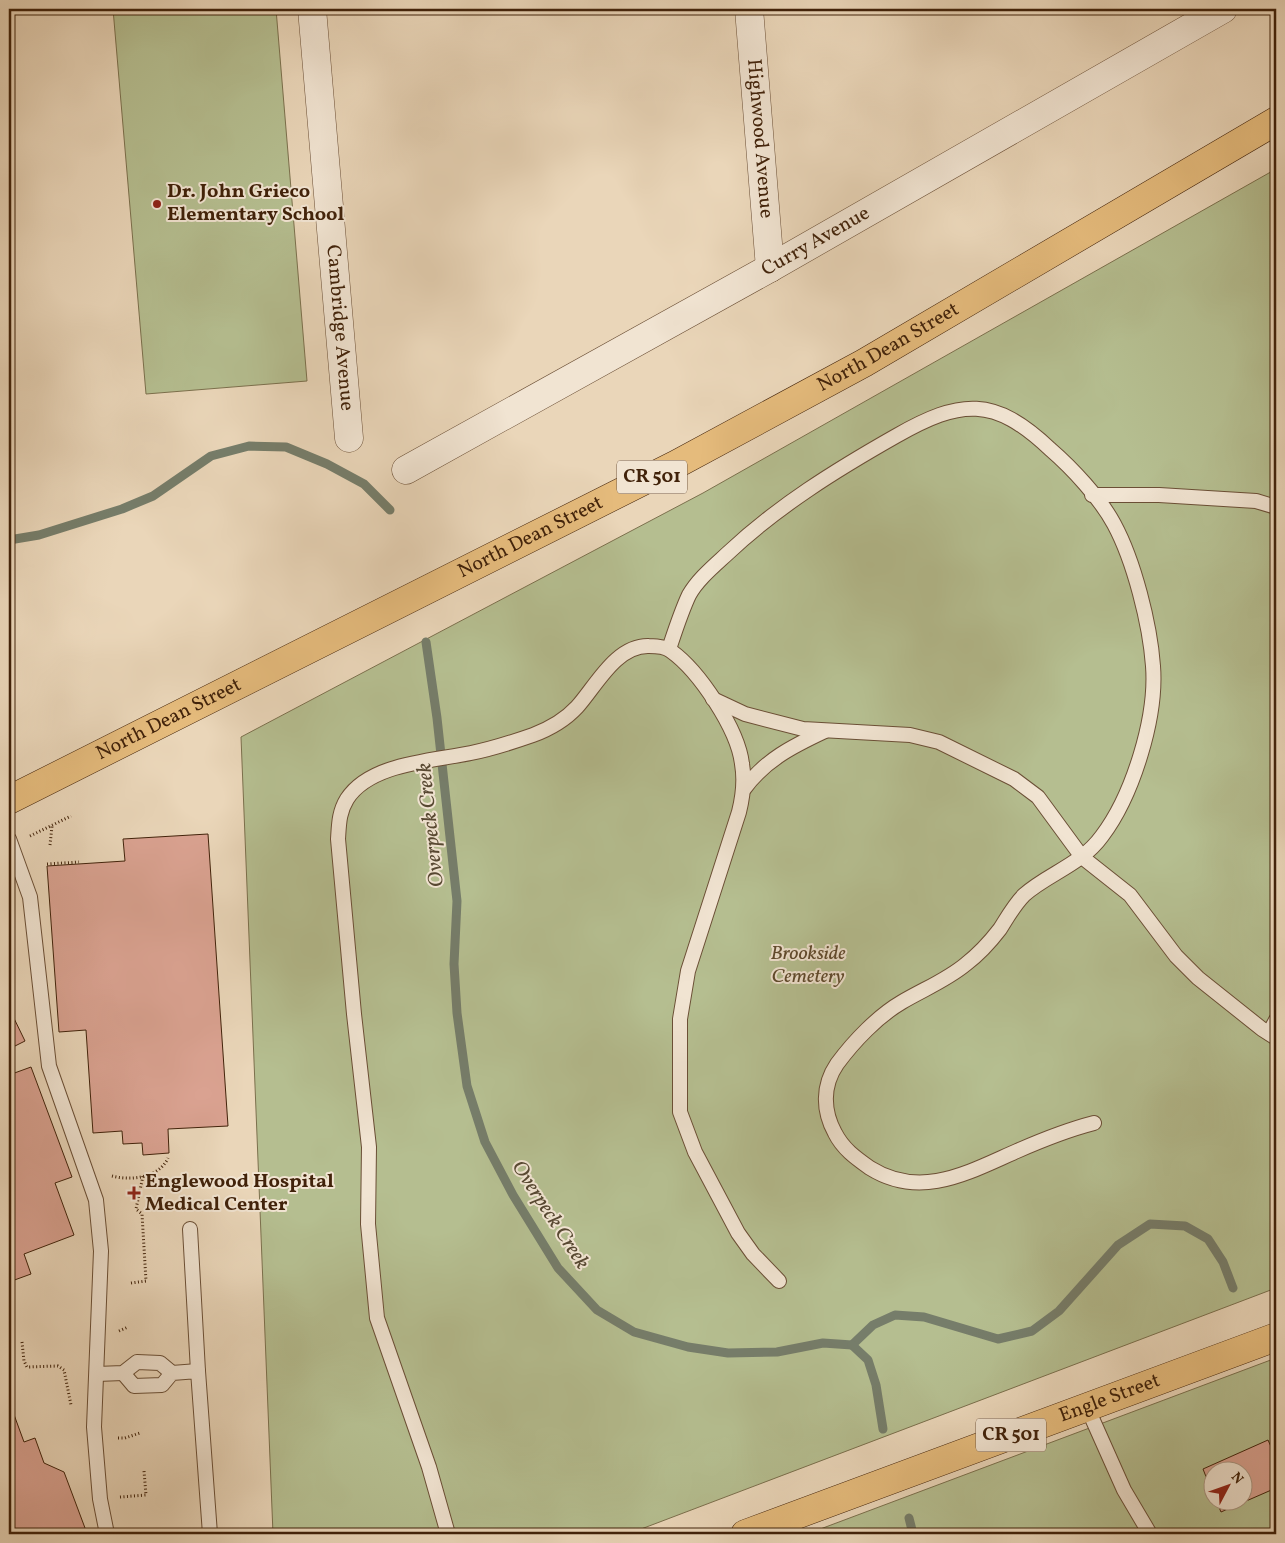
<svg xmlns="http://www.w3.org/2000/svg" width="1285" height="1543" viewBox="0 0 1285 1543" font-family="Vollkorn,serif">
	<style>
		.green { fill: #b5be90; stroke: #7b704d; fill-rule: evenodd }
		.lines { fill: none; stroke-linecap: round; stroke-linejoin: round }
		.stream { stroke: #767d6a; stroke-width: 9 }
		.building { fill: #daa291; stroke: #41220a }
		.lane-casing { stroke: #6b4f36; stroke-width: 16 }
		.street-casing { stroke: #6b4f36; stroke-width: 29 }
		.primary-casing { stroke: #41220a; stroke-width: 29 }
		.path { stroke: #41220a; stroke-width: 3; stroke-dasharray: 1 2.5; stroke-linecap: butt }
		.lane { stroke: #f1e4d2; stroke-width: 14 }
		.street { stroke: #f1e4d2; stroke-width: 28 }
		.primary { stroke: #e5bb7c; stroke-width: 28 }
		.poi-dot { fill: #8f2418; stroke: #f1e4d2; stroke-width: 2 }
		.labels { text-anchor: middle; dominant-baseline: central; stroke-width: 4; stroke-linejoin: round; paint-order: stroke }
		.shield { fill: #f1e4d2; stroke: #765c46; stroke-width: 1 }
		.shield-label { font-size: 19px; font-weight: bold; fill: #41220a }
		.street-label { font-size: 20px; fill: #41220a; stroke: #f1e4d2 }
		.poi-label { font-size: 20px; font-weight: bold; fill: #41220a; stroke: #f1e4d2; text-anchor: start }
		.park-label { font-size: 20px; font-style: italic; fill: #5e492c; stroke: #f1e4d2 }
		.water-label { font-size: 21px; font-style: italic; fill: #574832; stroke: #f1e4d2 }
	</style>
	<rect width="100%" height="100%" fill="#ead6b9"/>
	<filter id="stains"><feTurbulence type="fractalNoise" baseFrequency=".004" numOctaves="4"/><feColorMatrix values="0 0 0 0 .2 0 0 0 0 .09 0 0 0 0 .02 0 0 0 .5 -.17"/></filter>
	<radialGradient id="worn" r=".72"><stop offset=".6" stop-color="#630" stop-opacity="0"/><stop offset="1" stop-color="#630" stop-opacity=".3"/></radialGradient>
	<g class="green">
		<polygon points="113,9 276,9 307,381 146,394"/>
		<polygon points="1276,169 1276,1288 628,1534 273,1534 241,737 703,493"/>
		<path d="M1276 1358V1534H807ZM1212 1470H1242V1500H1212Z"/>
	</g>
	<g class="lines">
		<g class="stream">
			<polyline points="9,540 39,535 122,509 153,496 211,456 249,446 286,447 327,464 364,484 390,510"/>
			<polyline points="426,642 437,718 457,901 454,964 457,1013 467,1086 485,1142 513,1195 558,1268 597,1310 634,1332 688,1347 728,1353 777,1352 823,1343 852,1345 873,1325 895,1315 924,1317 998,1339 1032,1331 1059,1311 1118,1245 1150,1224 1185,1226 1208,1239 1223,1262 1233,1288"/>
			<polyline points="852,1345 868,1360 876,1385 883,1429"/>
			<polyline points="1275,1376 1276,1377"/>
			<polyline points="909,1518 913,1534"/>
		</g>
	</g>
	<g class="building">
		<polygon points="208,834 228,1126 168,1129 169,1153 143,1155 142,1143 123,1144 122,1131 93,1133 86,1030 59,1032 47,866 125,861 123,839"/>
		<polygon points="9,1008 25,1041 9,1049"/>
		<polygon points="31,1067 72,1177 55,1183 74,1235 24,1254 31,1274 9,1282 9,1075"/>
		<polygon points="9,1401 24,1442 35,1438 44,1463 64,1472 85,1528 82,1534 9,1534"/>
		<polygon points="1268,1440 1276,1458 1276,1488 1221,1512 1216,1500 1242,1500 1242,1470 1212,1470 1212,1492 1203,1469"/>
	</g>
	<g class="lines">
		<g class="lane-casing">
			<g id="lane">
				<polyline points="1092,495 1159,495 1256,501 1276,507"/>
				<path d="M669 649C675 631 681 612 689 595 698 579 714 566 728 553 778 506 836 470 896 436 961 399 994 396 1050 449 1072 468 1100 498 1114 524 1134 561 1150 624 1153 666 1157 717 1133 795 1102 836 1081 865 1049 873 1024 895 1014 905 1007 918 1000 929 990 942 979 954 966 964 947 980 924 989 902 1002 878 1016 854 1041 837 1064 822 1086 823 1111 835 1133 843 1149 856 1158 870 1168 921 1200 969 1172 1017 1151 1042 1140 1067 1130 1094 1123"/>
				<polyline points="713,699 745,714 803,729 910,735 939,742 1014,779 1038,797 1082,857 1130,895 1176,956 1198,978 1262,1029 1276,1038"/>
				<path d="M744 789C765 760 793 746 825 731"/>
				<polyline points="9,839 30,897 49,1066 96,1200 101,1251 94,1427 100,1499 107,1534"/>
				<polyline points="1269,1033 1276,1020"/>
				<polyline points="190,1229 198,1371"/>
				<polyline points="123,1373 134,1386 162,1385 172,1373 198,1371 210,1534"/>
				<polyline points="97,1374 123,1373 137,1362 160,1363 172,1373"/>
				<polyline points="1087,1407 1124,1490 1150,1534"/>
				<path d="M448 1534 429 1467 377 1318 368 1224 369 1147 354 1014 338 839C339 824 339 812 347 799 370 763 433 761 471 753 491 749 513 742 533 735 549 729 565 720 577 707 596 686 616 645 649 646 655 646 666 647 671 651 699 671 738 729 742 764 745 781 743 796 739 812L688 971 680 1019V1112L695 1152 738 1233 753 1254 779 1281"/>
			</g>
		</g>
		<g class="street-casing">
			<g id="street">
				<path id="s1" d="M312 9 349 438"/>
				<path id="s2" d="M749 9 770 268"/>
				<path id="s3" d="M406 470 770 268 1223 9"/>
			</g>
		</g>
		<g class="primary-casing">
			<g id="primary">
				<path id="s4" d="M9 800 675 465 864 363 1276 121"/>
				<path id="s5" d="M745 1534 1276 1337"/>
			</g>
		</g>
		<g class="path">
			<polyline points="30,836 71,816"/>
			<polyline points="50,845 52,826"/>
			<polyline points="47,864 79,862"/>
			<path d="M112 1176C131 1181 159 1178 168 1158"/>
			<polyline points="131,1283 146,1281 142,1214 136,1209 143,1176"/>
			<polyline points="119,1331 128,1327"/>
			<polyline points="22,1342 24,1361 27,1367 58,1366 64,1370 71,1405"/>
			<polyline points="118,1438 125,1438 140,1433"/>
			<polyline points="120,1497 146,1495 144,1471"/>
		</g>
		<use href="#lane" class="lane"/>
		<use href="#street" class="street"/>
		<use href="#primary" class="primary"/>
	</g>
	<g class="poi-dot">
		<circle cx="157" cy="204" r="5"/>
		<path d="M131.5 1185.5h5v5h5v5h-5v5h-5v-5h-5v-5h5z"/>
	</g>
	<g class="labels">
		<g class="shield">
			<rect x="617" y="460.5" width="70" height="33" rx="4"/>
			<rect x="976" y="1418.5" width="70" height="33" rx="4"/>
		</g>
		<g class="shield-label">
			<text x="652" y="477">CR 501</text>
			<text x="1011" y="1435">CR 501</text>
		</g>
		<g class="street-label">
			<text stroke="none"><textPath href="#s2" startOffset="130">Highwood Avenue</textPath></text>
			<text stroke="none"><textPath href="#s3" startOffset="469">Curry Avenue</textPath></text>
			<text stroke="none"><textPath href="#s1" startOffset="320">Cambridge Avenue</textPath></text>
			<text stroke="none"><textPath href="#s4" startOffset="989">North Dean Street</textPath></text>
			<text stroke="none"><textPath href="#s4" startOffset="584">North Dean Street</textPath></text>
			<text stroke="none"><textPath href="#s4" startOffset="179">North Dean Street</textPath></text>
			<text stroke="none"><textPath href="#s5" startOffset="389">Engle Street</textPath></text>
		</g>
		<g class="poi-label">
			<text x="167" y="192">Dr. John Grieco<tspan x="167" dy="23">Elementary School</tspan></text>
			<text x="145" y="1182">Englewood Hospital<tspan x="145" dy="23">Medical Center</tspan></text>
		</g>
		<g class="park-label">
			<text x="808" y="954">Brookside<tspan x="808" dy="23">Cemetery</tspan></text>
		</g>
		<g class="water-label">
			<text transform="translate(431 825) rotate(-96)">Overpeck Creek</text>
			<text transform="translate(550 1215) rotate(57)">Overpeck Creek</text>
		</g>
	</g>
	<rect width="1285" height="1543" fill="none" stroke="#ead6b9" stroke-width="30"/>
	<rect x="10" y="10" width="1265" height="1523" fill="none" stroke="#41220a" stroke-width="2.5"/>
	<rect x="15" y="15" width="1255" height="1513" fill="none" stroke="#41220a"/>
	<g transform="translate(1228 1486) rotate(49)"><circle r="24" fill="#f1e4d2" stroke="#ab9682"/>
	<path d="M0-4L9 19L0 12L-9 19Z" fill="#8f2418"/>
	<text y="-8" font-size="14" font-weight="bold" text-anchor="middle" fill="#41220a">N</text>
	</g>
	<rect width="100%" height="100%" filter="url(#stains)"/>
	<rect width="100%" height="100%" fill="url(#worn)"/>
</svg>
